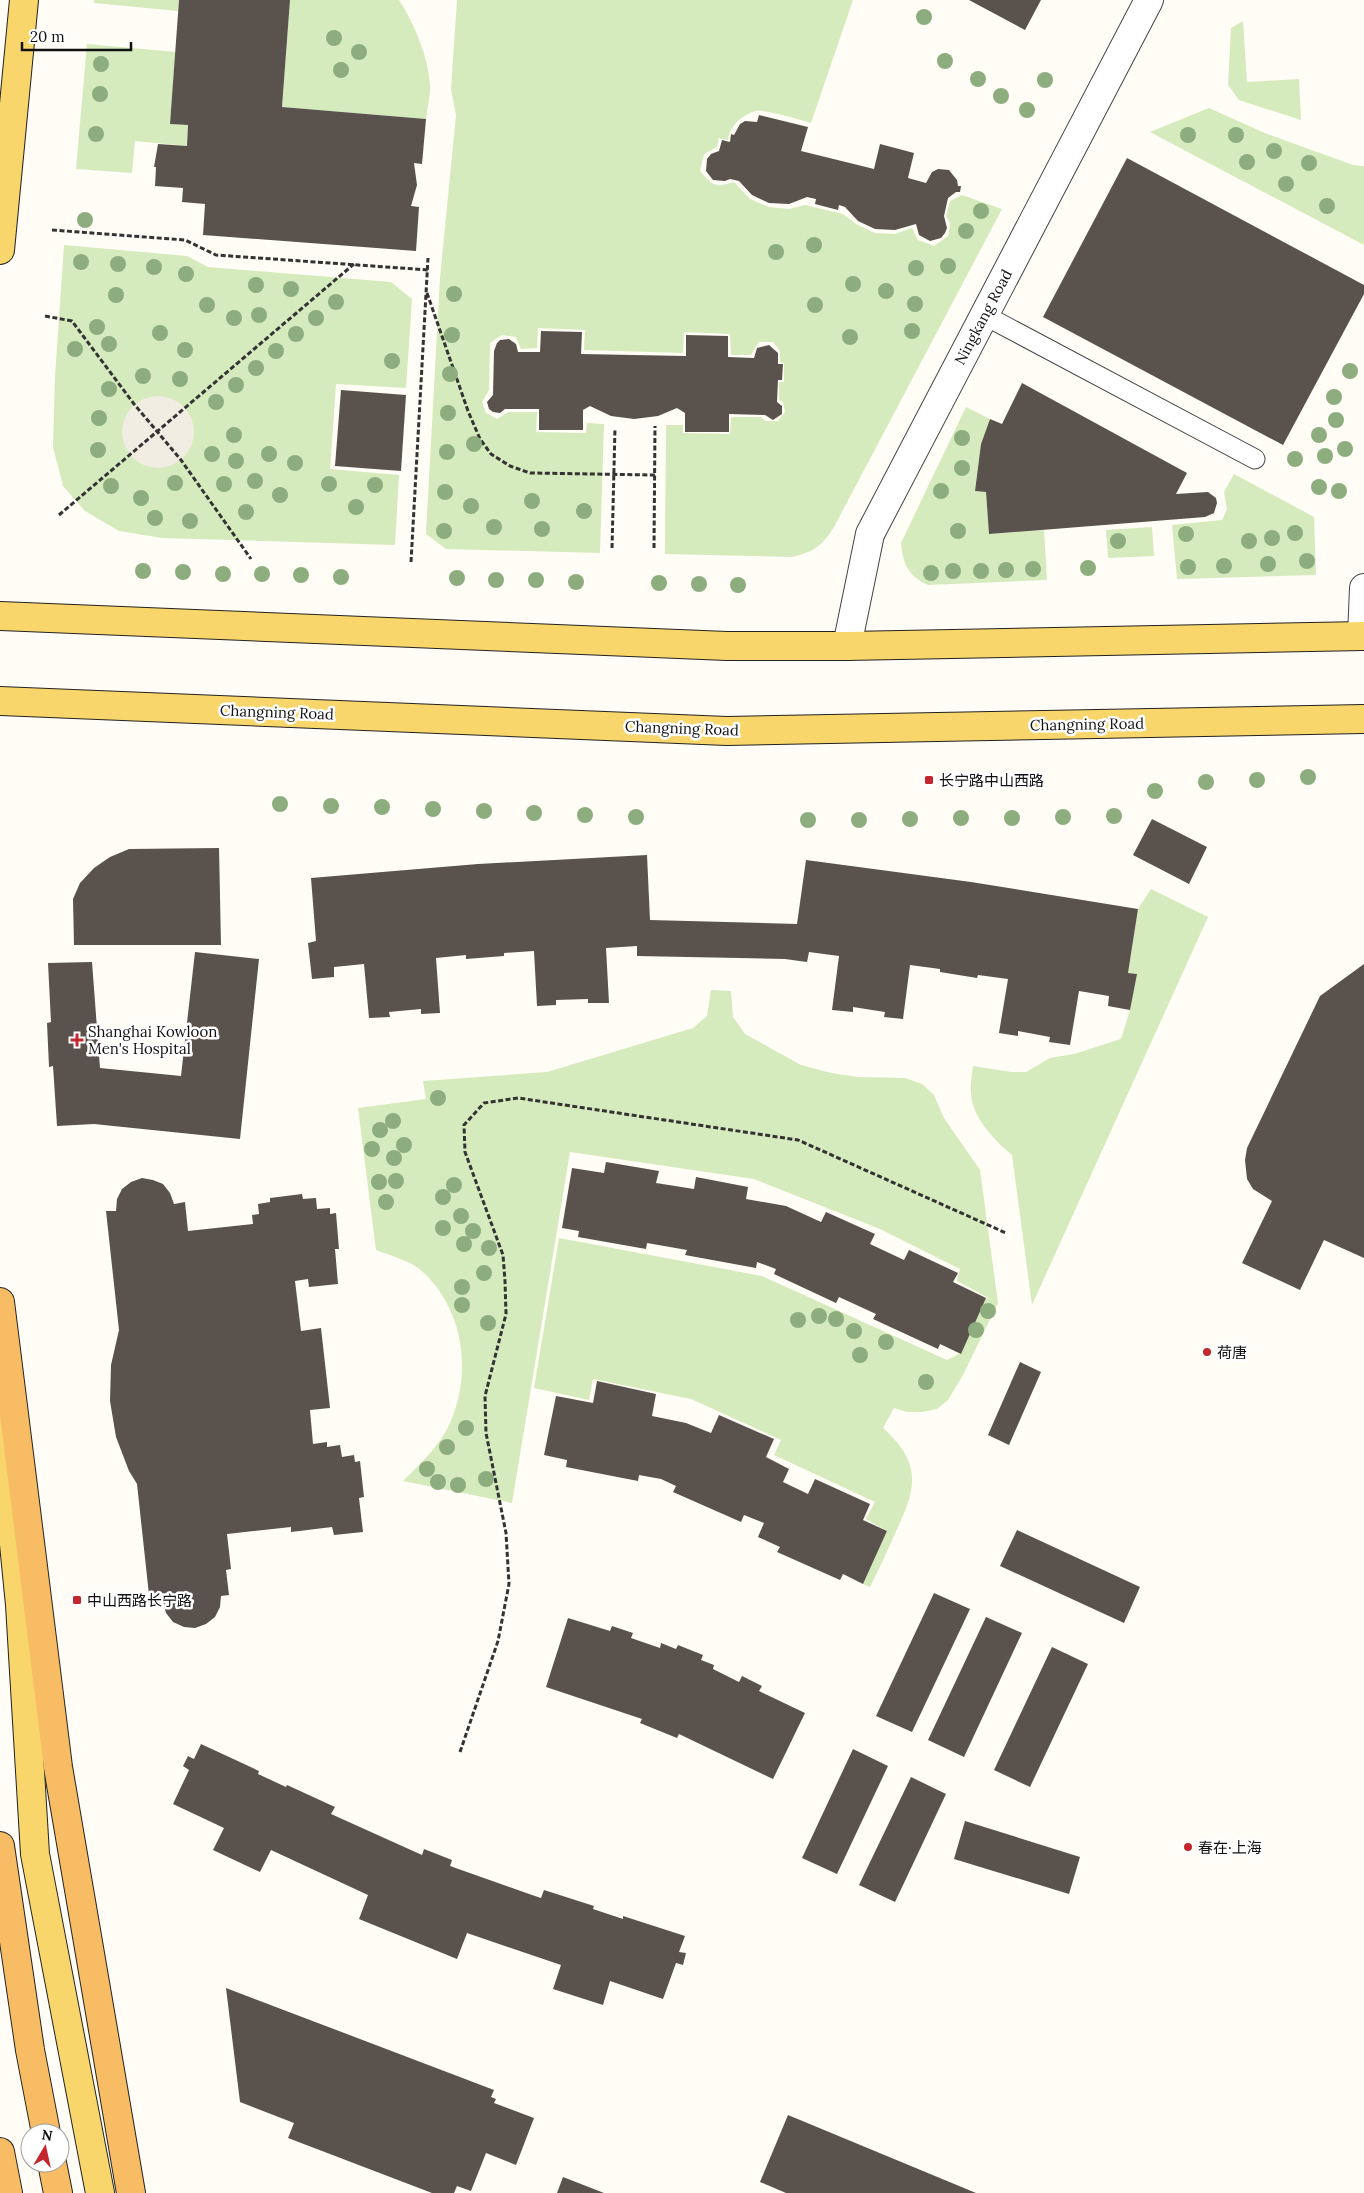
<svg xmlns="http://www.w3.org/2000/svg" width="1364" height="2193" viewBox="0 0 1364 2193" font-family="Lora,'Noto Sans SC',serif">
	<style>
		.green { fill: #d5ebbd }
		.plaza { fill: #f1ede2 }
		.building { fill: #5a524d }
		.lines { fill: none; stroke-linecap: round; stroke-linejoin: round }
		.service-casing { stroke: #444; stroke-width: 21 }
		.minor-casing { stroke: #444; stroke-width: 30 }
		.primary-casing { stroke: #222; stroke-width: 30 }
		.trunk-casing { stroke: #222; stroke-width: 30 }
		.path { stroke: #333; stroke-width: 3; stroke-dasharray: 5 2.5; stroke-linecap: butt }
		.service { stroke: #fff; stroke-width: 19 }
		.minor { stroke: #fff; stroke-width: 28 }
		.primary { stroke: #f9d66b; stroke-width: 28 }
		.trunk { stroke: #f7bc64; stroke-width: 28 }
		.tree { fill: #8dad7f }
		.poi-dot { fill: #c4262e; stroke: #fff; stroke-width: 2 }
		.labels { text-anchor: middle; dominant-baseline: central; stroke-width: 5; stroke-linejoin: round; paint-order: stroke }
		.street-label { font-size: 15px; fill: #111; stroke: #fff }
		.poi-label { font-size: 15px; fill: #111; stroke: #fff; text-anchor: start }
	</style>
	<rect width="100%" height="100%" fill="#fffdf5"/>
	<g class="green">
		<polygon points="94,0 179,0 178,11 94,3"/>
		<path d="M290 0H399C414 23 428 56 430 84 431 95 427 108 426 119L282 107Z"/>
		<path d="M457 0H853L811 123C801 120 764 109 756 111 742 115 730 125 728 140L719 138 717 147 704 154 700 171C713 186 715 188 734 182L750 199 769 207 789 209 805 205 843 214 856 224 875 233 895 234 912 228 918 240 934 246 948 236 950 224 946 216 950 201 962 195 1002 209 834 527C821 547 815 551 792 557L665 554 666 425H683V433L730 434 731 417H761L766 421H778L785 412 783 402 779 400V382H784V363L780 362V351L773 342H759L751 355H731L730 334 684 332 683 353 584 350 585 330 538 328 537 348 521 349 516 337 502 335 490 343 489 390 482 402 486 413 497 419 508 412H537L536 432 586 433 587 423 604 424 600 553 446 549 426 534 440 278 456 115 451 89Z"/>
		<polygon points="1243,21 1247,82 1299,79 1301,120 1239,100 1228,85 1231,28"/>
		<polygon points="87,44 176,52 170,124 188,125 187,146 135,141 132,173 76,169"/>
		<polygon points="1209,108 1267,134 1353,165 1364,166 1364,245 1150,132"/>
		<polygon points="64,245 187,256 208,267 391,282 412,299 406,388 336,384 330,469 399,475 395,545 162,538 119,531 85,511 63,486 53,447 55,377"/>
		<path d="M966 407 990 419 981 444 975 491 986 492 989 534 1044 530 1047 580 928 585C908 576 903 564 901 543Z"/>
		<polygon points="1234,474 1314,517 1316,575 1177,579 1172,525 1222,520 1227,509 1224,492"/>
		<polygon points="1152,527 1154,556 1108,558 1106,530"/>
		<path d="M1151 889 1208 917 1032 1305 1012 1155C995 1141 972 1117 971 1094 970 1085 972 1075 973 1066L1011 1072H1026L1050 1058 1074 1054 1121 1039 1130 1010 1136 974 1128 973 1138 909Z"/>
		<path d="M711 990 731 991 733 1017 745 1034 801 1065 831 1073 858 1077 905 1078 922 1084 934 1095 944 1118 980 1170 998 1303 963 1375 948 1400 937 1409 922 1412H907L894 1408 883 1428C922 1463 917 1488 896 1531 888 1550 879 1569 870 1587L863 1584 887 1531 866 1519 875 1502 774 1455 781 1440 691 1399 593 1379 589 1400 534 1388 559 1238 762 1276 947 1360 961 1353 986 1298 992 1300 957 1281 960 1269 880 1229 754 1179 570 1152 512 1503 403 1481C421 1463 443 1443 452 1418 472 1369 462 1309 424 1273 412 1261 391 1256 376 1250L358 1108 426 1099 423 1081 547 1072 693 1028 707 1016Z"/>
	</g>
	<circle class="plaza" cx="158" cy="432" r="36"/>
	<g class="building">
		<polygon points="179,0 290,0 282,107 426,119 422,164 414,163 417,185 411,206 419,207 416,251 203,235 205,204 182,202 183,188 155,186 156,167 154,167 158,144 187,146 188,125 170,124"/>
		<polygon points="969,0 1041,0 1025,30"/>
		<polygon points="759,115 808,127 801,151 874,169 880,144 914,153 908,178 926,183 932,172 938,169 949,170 957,180 958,186 961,186 960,192 956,192 948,198 944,216 947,228 945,233 941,238 930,241 919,235 916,224 895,230 875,229 858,221 845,207 839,205 838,210 815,204 816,199 807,197 789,204 769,203 752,195 739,181 730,179 725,181 713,180 706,171 707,159 711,154 719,151 722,140 730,142 731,134 734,135 740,124 745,121 757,122"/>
		<polygon points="1127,158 1364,285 1364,294 1283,445 1043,317"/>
		<polygon points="541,331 582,332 581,354 686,356 686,335 728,336 728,357 754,358 757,348 769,345 778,353 778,364 783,364 782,380 778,380 777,402 782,406 782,414 773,420 765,415 729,414 729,432 685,432 685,413 677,408 658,416 634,419 611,416 590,406 583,410 583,430 539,430 539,409 505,409 500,413 493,412 489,409 487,402 493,395 494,351 497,343 500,340 509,339 516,344 518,352 540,352"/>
		<polygon points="1022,383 1187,473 1176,494 1208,492 1216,498 1217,503 1214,513 1205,517 989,534 986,492 975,491 981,444 990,419 1002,424"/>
		<polygon points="341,390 406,395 401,471 335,466"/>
		<polygon points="1152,819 1207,847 1189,884 1133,855"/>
		<polygon points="219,848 221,945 74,945 73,899 80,883 94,868 110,857 129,849"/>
		<polygon points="647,855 650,920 797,924 806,860 971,882 1138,909 1128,973 1137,974 1130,1010 1108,1006 1109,996 1079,991 1070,1045 1049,1042 1050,1037 1018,1031 1018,1036 999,1033 1008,979 978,975 977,978 940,972 940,969 910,965 903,1019 884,1017 885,1012 853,1007 853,1012 832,1010 839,956 809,952 807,962 785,959 637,956 637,946 606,948 609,1003 588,1003 588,999 556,1000 556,1005 537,1006 534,951 504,953 504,956 466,959 466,955 436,958 440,1013 421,1014 421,1009 389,1012 390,1017 369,1018 364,964 334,967 334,977 312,979 308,943 316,941 311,878 478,864"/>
		<polygon points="195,952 259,959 240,1139 94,1124 57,1126 53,1066 49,1067 47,1023 51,1022 48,963 92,962 100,1068 181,1076"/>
		<polygon points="1364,964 1364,1258 1324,1240 1300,1290 1242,1263 1272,1201 1253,1189 1247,1179 1245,1160 1247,1148 1320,996"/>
		<polygon points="606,1162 659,1171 656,1183 694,1189 696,1177 748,1187 746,1199 786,1206 821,1222 826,1212 875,1234 870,1244 904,1260 909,1250 958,1273 953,1282 986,1298 961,1354 940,1344 938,1349 873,1319 876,1314 839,1297 836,1303 774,1274 776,1269 757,1262 756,1268 685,1255 687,1250 647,1243 646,1249 578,1237 579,1231 562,1228 572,1168 604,1173"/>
		<polygon points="142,1178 153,1180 163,1184 170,1193 174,1204 185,1202 188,1231 253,1224 252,1215 259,1214 258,1204 270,1202 270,1198 302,1194 303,1199 316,1198 317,1209 330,1208 330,1214 336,1213 339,1249 335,1249 338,1284 309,1287 308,1279 295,1281 301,1331 321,1328 330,1408 310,1410 313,1444 327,1442 327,1447 340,1445 342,1457 354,1455 355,1462 360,1461 364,1497 359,1498 363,1532 334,1535 332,1527 291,1532 291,1527 227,1534 231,1569 226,1570 229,1595 221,1596 220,1607 215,1617 206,1624 195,1628 184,1627 173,1622 166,1613 163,1602 150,1604 137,1484 129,1471 116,1437 110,1401 111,1365 119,1330 106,1211 116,1211 117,1199 122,1189 131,1182"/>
		<polygon points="1020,1362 1041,1372 1009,1445 988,1435"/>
		<polygon points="597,1381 656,1394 652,1416 686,1423 711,1433 719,1415 774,1439 766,1457 789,1469 783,1482 808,1494 815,1479 870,1504 863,1520 887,1531 863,1584 843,1574 840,1580 777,1552 780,1547 758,1537 764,1523 744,1515 741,1522 673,1492 676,1486 661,1479 639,1475 638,1481 566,1467 567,1460 544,1455 556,1396 593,1403"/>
		<polygon points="1017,1530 1140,1587 1124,1623 1000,1566"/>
		<polygon points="934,1593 970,1609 912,1732 876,1716"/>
		<polygon points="986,1617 1022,1633 964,1757 928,1740"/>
		<polygon points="568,1618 610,1631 612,1626 633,1633 631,1638 660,1648 661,1643 676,1649 678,1645 703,1655 701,1660 714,1665 713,1669 739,1682 742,1676 762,1686 759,1691 805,1713 773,1779 679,1734 677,1738 640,1723 642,1719 546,1687"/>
		<polygon points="1052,1647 1088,1664 1030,1787 994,1770"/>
		<polygon points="201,1744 259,1771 258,1774 286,1787 287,1785 335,1807 331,1814 422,1855 424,1849 452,1860 450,1866 532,1895 541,1898 544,1890 594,1906 593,1909 623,1919 623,1916 685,1936 679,1952 686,1953 683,1965 676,1963 663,1999 610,1981 603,2005 553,1989 561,1965 467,1933 457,1959 359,1919 368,1895 271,1850 260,1872 213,1850 224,1828 173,1804 189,1770 183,1766 188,1756 194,1759"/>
		<polygon points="853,1749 888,1766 837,1874 802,1858"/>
		<polygon points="911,1777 946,1794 895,1902 859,1885"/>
		<polygon points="965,1821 1080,1857 1069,1894 954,1859"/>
		<polygon points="226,1988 494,2090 491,2097 496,2099 494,2103 534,2118 516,2165 486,2153 471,2191 457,2186 454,2193 432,2193 288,2138 294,2123 240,2102"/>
		<polygon points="788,2115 976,2193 786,2193 760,2182"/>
		<polygon points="563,2177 604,2193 557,2193"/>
	</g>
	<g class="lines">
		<g class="service-casing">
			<polyline id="service" points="984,315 1255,459"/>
		</g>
		<g class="minor-casing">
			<g id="minor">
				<polyline points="1362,636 1364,588"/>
				<polyline points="847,646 870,534 1149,0"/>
			</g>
		</g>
		<g class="primary-casing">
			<g id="primary">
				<polyline points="0,250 24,0"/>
				<polyline points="0,616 727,646 847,646 1364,636"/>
				<polyline points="0,701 727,731 1364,719"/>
				<polyline points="1,1412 20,1605 35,1854 100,2193"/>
			</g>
		</g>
		<g class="trunk-casing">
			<g id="trunk">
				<polyline points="0,1302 58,1767 131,2193"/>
				<polyline points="0,1846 30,2050 46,2133"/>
				<polyline points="0,2152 8,2193"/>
				<polyline points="52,2163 58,2193"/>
			</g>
		</g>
		<g class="path">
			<polyline points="52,230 185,240 216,255 429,270"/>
			<polyline points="427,293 468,411 480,439 491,454 510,466 530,473 655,475"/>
			<polyline points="45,316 72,321 134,404 181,460 251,559"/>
			<polyline points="59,515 354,264"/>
			<polyline points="612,548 615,428"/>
			<polyline points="654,548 655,426"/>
			<polyline points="411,562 428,258"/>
			<polyline points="460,1752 498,1641 509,1584 506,1533 486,1433 485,1396 506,1314 505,1281 503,1255 465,1152 464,1125 484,1103 518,1098 798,1140 1006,1233"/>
		</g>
		<use href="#service" class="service"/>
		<use href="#minor" class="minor"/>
		<use href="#primary" class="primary"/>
		<use href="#trunk" class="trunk"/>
	</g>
	<g class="tree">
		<circle cx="924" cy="17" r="8"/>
		<circle cx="334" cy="38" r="8"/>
		<circle cx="359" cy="52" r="8"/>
		<circle cx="945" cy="61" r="8"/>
		<circle cx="101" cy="64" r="8"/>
		<circle cx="341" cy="70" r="8"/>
		<circle cx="978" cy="79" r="8"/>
		<circle cx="1045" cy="80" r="8"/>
		<circle cx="100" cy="94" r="8"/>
		<circle cx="1001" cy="96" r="8"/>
		<circle cx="1027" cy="110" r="8"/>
		<circle cx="96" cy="134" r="8"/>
		<circle cx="1188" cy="135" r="8"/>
		<circle cx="1236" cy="135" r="8"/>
		<circle cx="1274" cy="151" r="8"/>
		<circle cx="1247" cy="162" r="8"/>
		<circle cx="1309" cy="163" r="8"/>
		<circle cx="1286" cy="184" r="8"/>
		<circle cx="1327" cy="206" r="8"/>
		<circle cx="981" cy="211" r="8"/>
		<circle cx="85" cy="220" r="8"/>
		<circle cx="966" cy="231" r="8"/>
		<circle cx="814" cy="245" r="8"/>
		<circle cx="776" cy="252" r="8"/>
		<circle cx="81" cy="262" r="8"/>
		<circle cx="118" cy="264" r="8"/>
		<circle cx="948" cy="266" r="8"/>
		<circle cx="154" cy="267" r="8"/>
		<circle cx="916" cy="268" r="8"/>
		<circle cx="186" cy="274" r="8"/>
		<circle cx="853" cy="284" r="8"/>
		<circle cx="256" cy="285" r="8"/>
		<circle cx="291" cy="289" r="8"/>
		<circle cx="886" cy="291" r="8"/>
		<circle cx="454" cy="294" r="8"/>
		<circle cx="116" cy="295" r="8"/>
		<circle cx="336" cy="302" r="8"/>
		<circle cx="915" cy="304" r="8"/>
		<circle cx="207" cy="305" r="8"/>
		<circle cx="815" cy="305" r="8"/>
		<circle cx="259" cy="315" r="8"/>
		<circle cx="234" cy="318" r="8"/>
		<circle cx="316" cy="318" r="8"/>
		<circle cx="97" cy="327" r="8"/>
		<circle cx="912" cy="331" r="8"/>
		<circle cx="160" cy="333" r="8"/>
		<circle cx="296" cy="334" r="8"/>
		<circle cx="452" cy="335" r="8"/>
		<circle cx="850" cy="337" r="8"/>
		<circle cx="109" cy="344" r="8"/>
		<circle cx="75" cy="349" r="8"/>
		<circle cx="185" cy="350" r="8"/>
		<circle cx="276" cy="351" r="8"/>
		<circle cx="392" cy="361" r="8"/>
		<circle cx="256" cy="368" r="8"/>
		<circle cx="1350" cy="371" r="8"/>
		<circle cx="450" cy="374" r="8"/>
		<circle cx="143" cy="376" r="8"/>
		<circle cx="180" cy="379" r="8"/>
		<circle cx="236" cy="385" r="8"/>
		<circle cx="109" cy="389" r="8"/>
		<circle cx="1334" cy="397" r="8"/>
		<circle cx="216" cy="402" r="8"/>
		<circle cx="448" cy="413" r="8"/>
		<circle cx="99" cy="418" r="8"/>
		<circle cx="1336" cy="420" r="8"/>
		<circle cx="234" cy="435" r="8"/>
		<circle cx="1319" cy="435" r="8"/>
		<circle cx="962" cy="438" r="8"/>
		<circle cx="474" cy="444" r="8"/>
		<circle cx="1345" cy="449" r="8"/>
		<circle cx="98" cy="450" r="8"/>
		<circle cx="447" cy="452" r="8"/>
		<circle cx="212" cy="454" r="8"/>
		<circle cx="269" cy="454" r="8"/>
		<circle cx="1325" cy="456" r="8"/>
		<circle cx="1295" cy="459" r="8"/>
		<circle cx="236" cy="461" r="8"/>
		<circle cx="295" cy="463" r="8"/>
		<circle cx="962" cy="468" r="8"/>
		<circle cx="255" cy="481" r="8"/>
		<circle cx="175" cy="483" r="8"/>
		<circle cx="224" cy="484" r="8"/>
		<circle cx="329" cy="484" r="8"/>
		<circle cx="375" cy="485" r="8"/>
		<circle cx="111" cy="486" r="8"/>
		<circle cx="1319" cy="487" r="8"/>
		<circle cx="941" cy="491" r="8"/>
		<circle cx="1339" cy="491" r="8"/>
		<circle cx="445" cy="492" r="8"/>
		<circle cx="280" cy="495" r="8"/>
		<circle cx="141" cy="498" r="8"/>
		<circle cx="532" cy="501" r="8"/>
		<circle cx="471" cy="506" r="8"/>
		<circle cx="356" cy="507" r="8"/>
		<circle cx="584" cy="511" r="8"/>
		<circle cx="246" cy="512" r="8"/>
		<circle cx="155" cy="518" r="8"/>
		<circle cx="190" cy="521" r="8"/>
		<circle cx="494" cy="527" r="8"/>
		<circle cx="542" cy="529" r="8"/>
		<circle cx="444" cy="531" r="8"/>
		<circle cx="958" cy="531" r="8"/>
		<circle cx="1295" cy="533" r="8"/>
		<circle cx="1186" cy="534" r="8"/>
		<circle cx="1272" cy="538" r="8"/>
		<circle cx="1118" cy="541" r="8"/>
		<circle cx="1249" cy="541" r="8"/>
		<circle cx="1307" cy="561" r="8"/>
		<circle cx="1268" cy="564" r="8"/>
		<circle cx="1224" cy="566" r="8"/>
		<circle cx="1188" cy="567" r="8"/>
		<circle cx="1088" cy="568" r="8"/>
		<circle cx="1033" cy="569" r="8"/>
		<circle cx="1006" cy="570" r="8"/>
		<circle cx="143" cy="571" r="8"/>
		<circle cx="953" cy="571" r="8"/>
		<circle cx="981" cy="571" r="8"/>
		<circle cx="183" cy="572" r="8"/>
		<circle cx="931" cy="573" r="8"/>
		<circle cx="223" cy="574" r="8"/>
		<circle cx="262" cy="574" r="8"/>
		<circle cx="301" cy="575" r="8"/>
		<circle cx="341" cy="577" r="8"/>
		<circle cx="457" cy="578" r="8"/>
		<circle cx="496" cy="580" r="8"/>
		<circle cx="536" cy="580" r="8"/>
		<circle cx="576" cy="582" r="8"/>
		<circle cx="659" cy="583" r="8"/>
		<circle cx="699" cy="584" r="8"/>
		<circle cx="738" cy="585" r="8"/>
		<circle cx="1308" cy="777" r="8"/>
		<circle cx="1257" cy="780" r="8"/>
		<circle cx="1206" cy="782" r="8"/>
		<circle cx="1155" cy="791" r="8"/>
		<circle cx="280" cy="804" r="8"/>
		<circle cx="331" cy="806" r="8"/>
		<circle cx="382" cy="807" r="8"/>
		<circle cx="433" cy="809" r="8"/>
		<circle cx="484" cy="811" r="8"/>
		<circle cx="534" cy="813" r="8"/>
		<circle cx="585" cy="815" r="8"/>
		<circle cx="1114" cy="816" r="8"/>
		<circle cx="636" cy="817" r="8"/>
		<circle cx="1063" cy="817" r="8"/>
		<circle cx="961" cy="818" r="8"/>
		<circle cx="1012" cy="818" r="8"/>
		<circle cx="910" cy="819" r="8"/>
		<circle cx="808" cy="820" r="8"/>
		<circle cx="859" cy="820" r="8"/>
		<circle cx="438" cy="1098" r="8"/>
		<circle cx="393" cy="1121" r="8"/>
		<circle cx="380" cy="1130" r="8"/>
		<circle cx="404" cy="1145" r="8"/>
		<circle cx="372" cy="1149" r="8"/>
		<circle cx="394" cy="1158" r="8"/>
		<circle cx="396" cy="1181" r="8"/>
		<circle cx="379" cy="1182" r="8"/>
		<circle cx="454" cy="1185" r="8"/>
		<circle cx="443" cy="1197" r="8"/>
		<circle cx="386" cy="1202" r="8"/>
		<circle cx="461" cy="1216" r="8"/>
		<circle cx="443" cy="1228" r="8"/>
		<circle cx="473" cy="1231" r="8"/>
		<circle cx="464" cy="1244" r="8"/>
		<circle cx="489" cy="1248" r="8"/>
		<circle cx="484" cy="1273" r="8"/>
		<circle cx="462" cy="1287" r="8"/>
		<circle cx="462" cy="1305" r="8"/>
		<circle cx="988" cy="1311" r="8"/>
		<circle cx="819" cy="1316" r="8"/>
		<circle cx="836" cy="1319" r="8"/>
		<circle cx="798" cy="1320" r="8"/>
		<circle cx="488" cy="1323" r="8"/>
		<circle cx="976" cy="1330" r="8"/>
		<circle cx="854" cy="1331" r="8"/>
		<circle cx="886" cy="1342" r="8"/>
		<circle cx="860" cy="1355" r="8"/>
		<circle cx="926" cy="1382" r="8"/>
		<circle cx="466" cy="1428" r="8"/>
		<circle cx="447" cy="1447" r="8"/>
		<circle cx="427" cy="1469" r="8"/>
		<circle cx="486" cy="1479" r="8"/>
		<circle cx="438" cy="1482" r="8"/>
		<circle cx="458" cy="1485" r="8"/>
	</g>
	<g class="poi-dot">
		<rect x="924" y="775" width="10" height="10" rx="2.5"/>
		<path d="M74.5 1032.5h5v5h5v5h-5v5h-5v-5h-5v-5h5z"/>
		<circle cx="1207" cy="1352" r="5"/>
		<rect x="72" y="1595" width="10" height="10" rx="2.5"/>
		<circle cx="1188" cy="1847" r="5"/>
	</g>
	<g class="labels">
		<g class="street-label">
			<text transform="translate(983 317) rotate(-62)">Ningkang Road</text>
			<text transform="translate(277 712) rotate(2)">Changning Road</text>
			<text transform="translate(1087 724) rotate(-1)">Changning Road</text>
			<text transform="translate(682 728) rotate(2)">Changning Road</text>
		</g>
		<g class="poi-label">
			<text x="939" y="780">长宁路中山西路</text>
			<text x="88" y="1031">Shanghai Kowloon<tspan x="88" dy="17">Men's Hospital</tspan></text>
			<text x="1217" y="1352">荷唐</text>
			<text x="87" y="1600">中山西路长宁路</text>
			<text x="1198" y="1847">春在·上海</text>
		</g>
	</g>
	<g transform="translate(45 2148) rotate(9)"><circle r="24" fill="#ffffff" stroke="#a0a0a0"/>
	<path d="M0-4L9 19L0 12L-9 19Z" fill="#c4262e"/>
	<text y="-8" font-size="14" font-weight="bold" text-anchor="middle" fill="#111111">N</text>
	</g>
	<path d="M22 42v8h109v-8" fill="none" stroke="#111111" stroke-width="2.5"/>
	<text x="30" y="42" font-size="15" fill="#111111" stroke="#ffffff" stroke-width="4" paint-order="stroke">20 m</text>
</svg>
